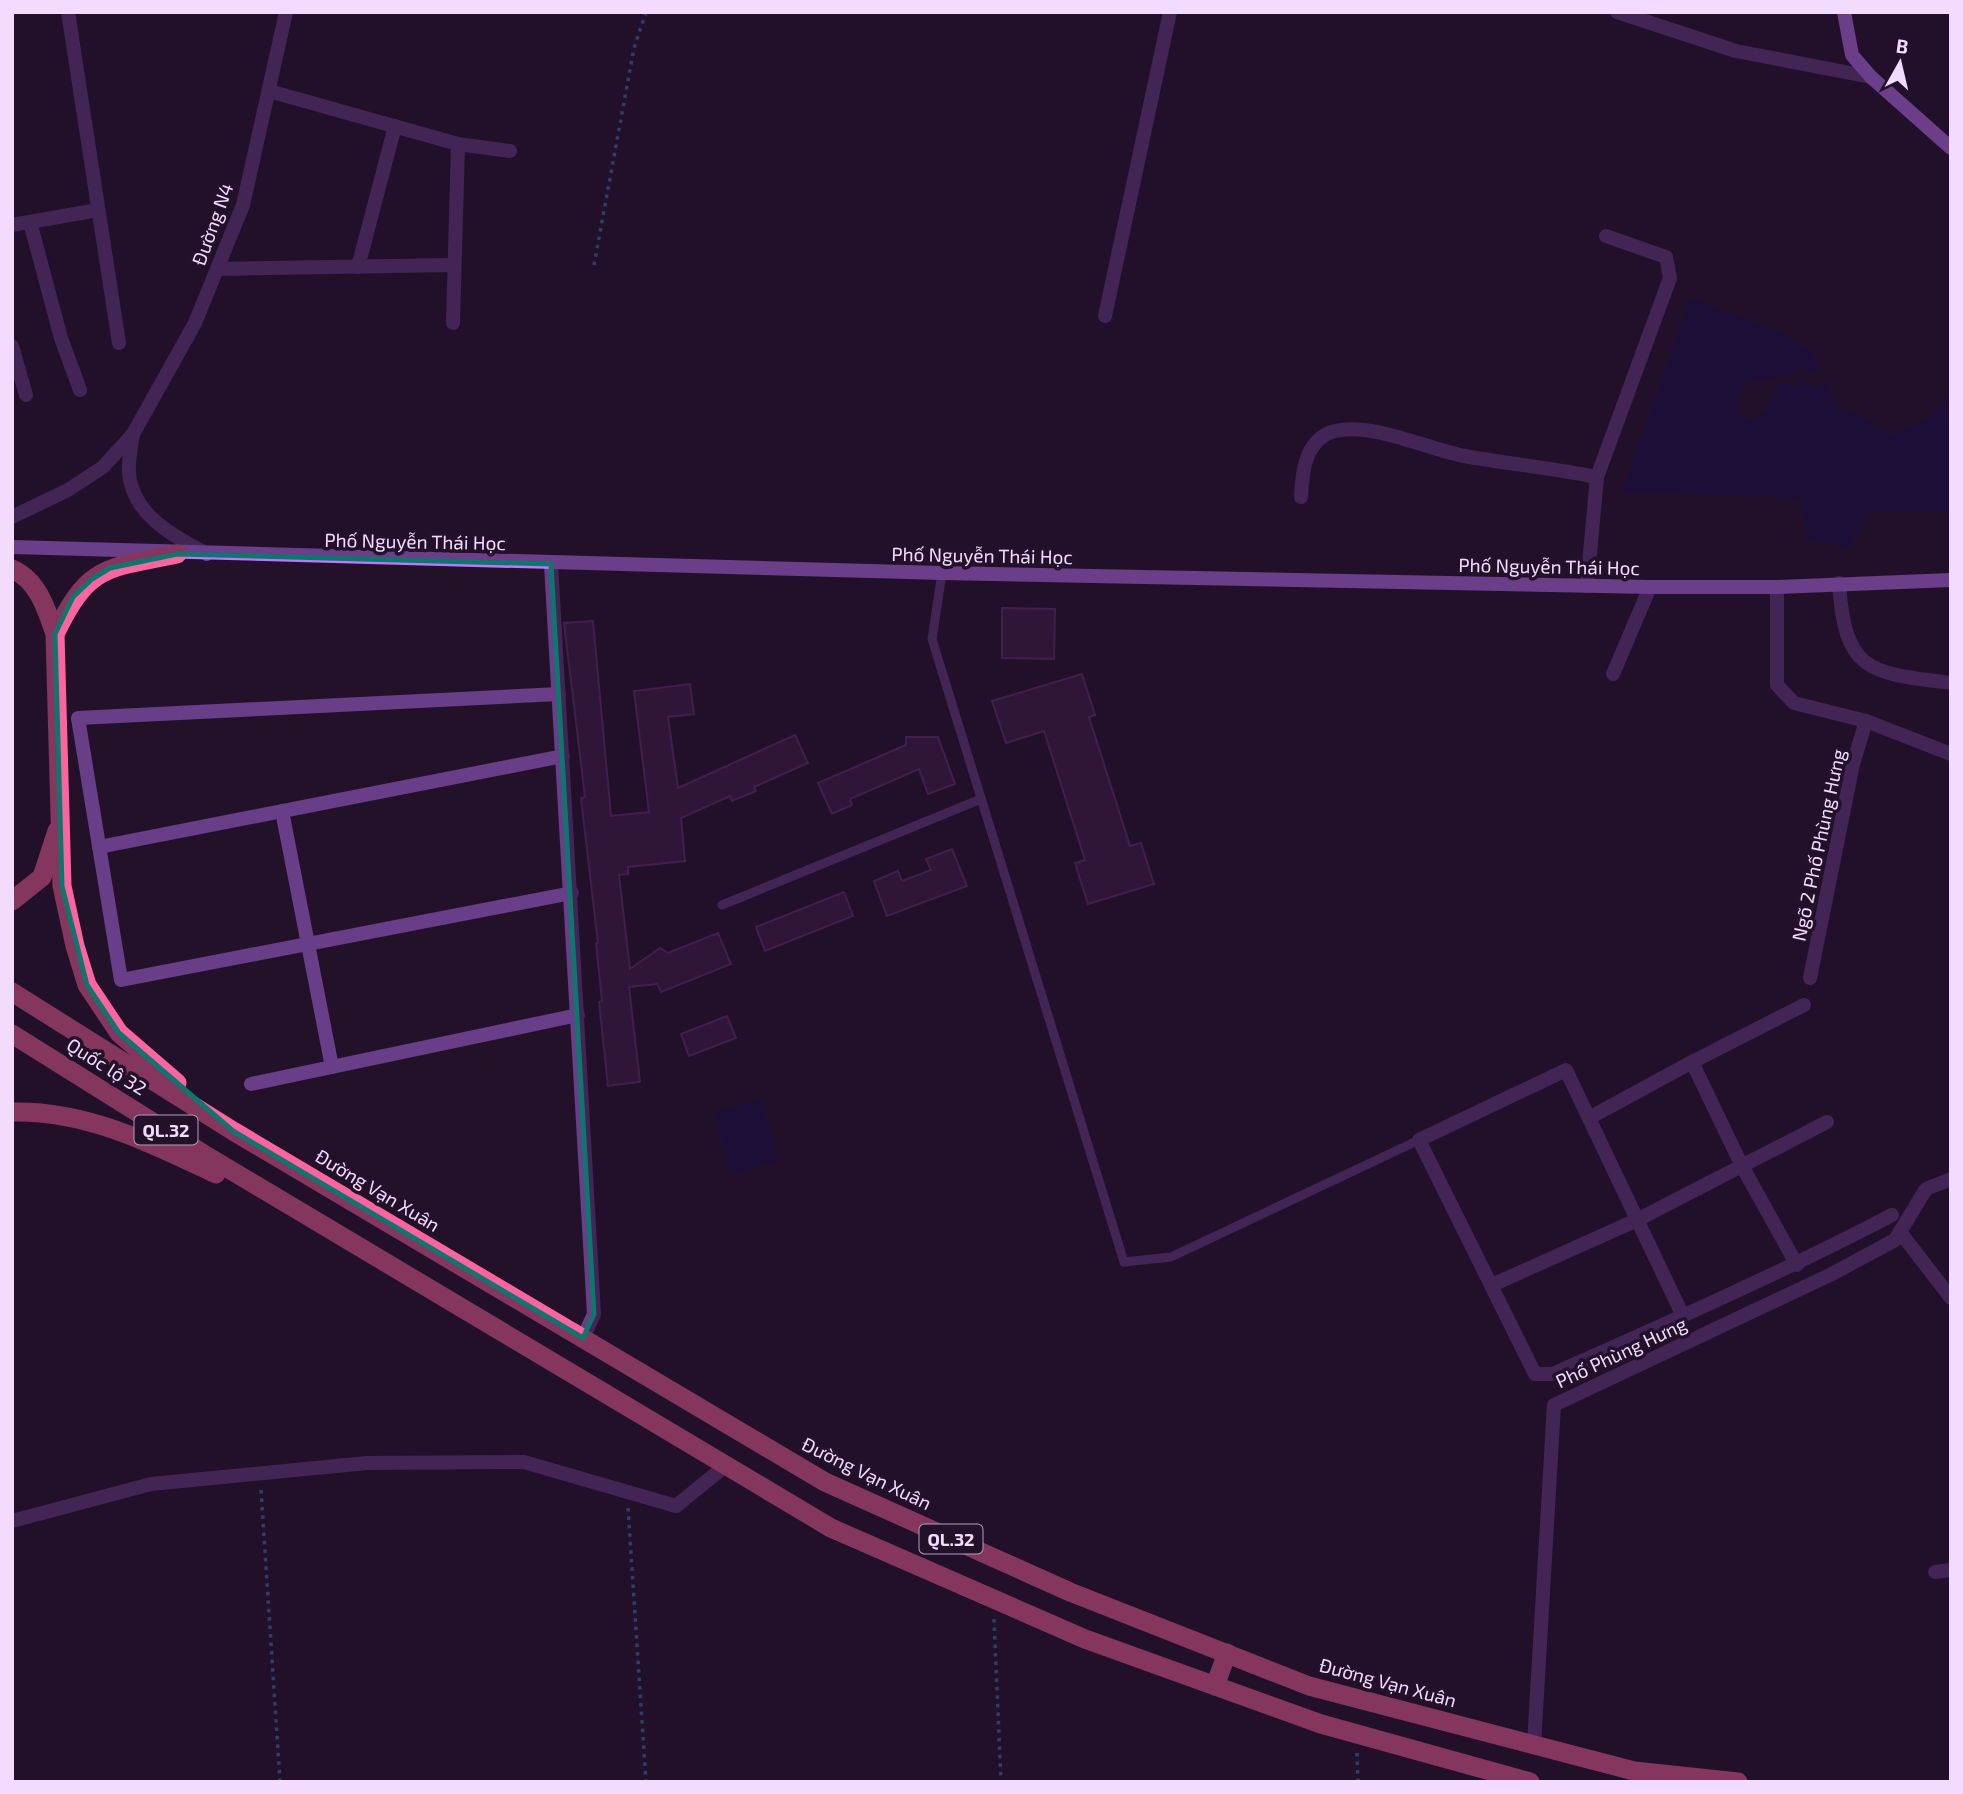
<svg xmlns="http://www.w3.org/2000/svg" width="1963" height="1794" viewBox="0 0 1963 1794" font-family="'Exo 2',sans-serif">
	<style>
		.water { fill: #160c48 }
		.building { fill: #3f1e4a; stroke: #633176; stroke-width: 2 }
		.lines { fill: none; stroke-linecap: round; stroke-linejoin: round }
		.path { stroke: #347aba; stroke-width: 3.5; stroke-dasharray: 3.5 5; stroke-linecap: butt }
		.service { stroke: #683e88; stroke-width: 9 }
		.minor { stroke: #683e88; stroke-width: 14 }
		.tertiary { stroke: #683e88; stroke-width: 14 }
		.secondary { stroke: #c075fc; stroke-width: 14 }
		.trunk { stroke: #fb649e; stroke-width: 19 }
		.marked { fill: none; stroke: #0f766e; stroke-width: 5; stroke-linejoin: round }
		.labels { text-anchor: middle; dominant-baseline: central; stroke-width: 7; stroke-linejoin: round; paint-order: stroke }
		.shield { fill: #23112a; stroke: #b49ebe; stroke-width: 2 }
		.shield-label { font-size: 18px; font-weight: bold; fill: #f2dbfe }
		.street-label { font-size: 19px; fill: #f2dbfe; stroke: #23112a }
	</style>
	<rect width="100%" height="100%" fill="#23112a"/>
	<g class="water">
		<path d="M1690 298 1786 335 1814 355 1817 371 1795 367 1790 377C1775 375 1765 382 1750 380L1738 392V415L1753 421 1767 410 1780 382 1802 387 1799 376 1805 377 1814 388 1826 382 1837 408 1856 413 1892 435C1917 428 1938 414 1951 391V512L1870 511 1850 547 1808 541 1799 498 1622 492Z"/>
		<polygon points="761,1100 778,1161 731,1174 714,1112"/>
	</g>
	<g class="building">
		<polygon points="1002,608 1055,609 1054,659 1002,658"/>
		<polygon points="593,621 611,816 649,812 634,691 690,684 694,714 668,717 678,788 795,735 808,763 754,787 756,791 732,801 730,796 681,818 685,861 628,867 628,874 619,875 630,969 660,948 668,953 718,933 731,964 661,992 657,984 629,987 640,1082 608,1086 599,1002 602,1001 596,943 598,943 581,798 585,797 564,623"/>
		<polygon points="1082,674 1095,715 1089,717 1130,846 1141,843 1154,884 1088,904 1075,863 1085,860 1044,731 1006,743 992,701"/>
		<polygon points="906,737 938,737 955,784 928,794 919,769 850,799 852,805 832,814 818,783 906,745"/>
		<polygon points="952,849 967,886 887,916 874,881 898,871 902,881 931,870 926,859"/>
		<polygon points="844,892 853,916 765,951 756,927"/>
		<polygon points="727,1016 736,1038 689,1056 681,1034"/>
	</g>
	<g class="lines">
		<g class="path">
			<polyline points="594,265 634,48 646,12"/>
			<polyline points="261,1490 280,1782"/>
			<polyline points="628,1508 646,1782"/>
			<polyline points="994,1619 1001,1782"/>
			<polyline points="1357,1753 1358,1782"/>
		</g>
		<g class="service">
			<polyline points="942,573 932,639 1124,1262 1171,1257 1419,1140"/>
			<polyline points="722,905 981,799"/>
		</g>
		<g class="minor">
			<polyline points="68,12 119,343"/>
			<polyline points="1617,12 1736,51 1871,77"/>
			<polyline points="269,91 458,144 510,151"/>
			<polyline points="30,222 61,338 80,390"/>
			<polyline points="12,225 98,210"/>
			<polyline points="358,267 395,126"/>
			<polyline points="217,269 453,265"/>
			<polyline points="1105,316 1170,12"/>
			<polyline points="453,323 458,144"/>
			<polyline points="12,346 26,395"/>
			<path d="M1301 497C1302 472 1305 439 1335 431 1373 422 1427 449 1465 456 1509 464 1553 468 1597 477"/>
			<polyline points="551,564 594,1314 583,1338"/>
			<path d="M1839 583C1845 672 1868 673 1951 683"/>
			<polyline points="1587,586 1597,477 1670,278 1666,257 1606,236"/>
			<polyline points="1777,587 1777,685 1794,703 1866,721 1951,754"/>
			<polyline points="1613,674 1650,587"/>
			<polyline points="559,694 78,718 121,980 572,893"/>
			<polyline points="282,811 332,1067"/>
			<polyline points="99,847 563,756"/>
			<polyline points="1810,978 1853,764 1866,721"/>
			<polyline points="1692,1062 1804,1005"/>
			<polyline points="251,1084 578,1015"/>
			<polyline points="1589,1118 1692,1062 1742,1166 1797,1265"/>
			<polyline points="1900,1232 1951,1298"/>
			<polyline points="1492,1285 1637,1220 1827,1122"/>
			<path d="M1683 1316 1566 1070 1419 1140 1535 1374H1553C1667 1323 1781 1273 1892 1215"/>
			<polyline points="12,1521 151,1484 367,1463 524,1462 676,1506 724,1467"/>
			<polyline points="1935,1572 1951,1570"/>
			<polyline points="1534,1745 1554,1405 1830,1275 1895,1240 1926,1189 1951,1179"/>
		</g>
		<g class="tertiary">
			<path d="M133 434C131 447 128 461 129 473 133 516 174 536 207 554"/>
			<polyline points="12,517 68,490 103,467 133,434 195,323 243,205 286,12"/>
		</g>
		<g class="secondary">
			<polyline points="1844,12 1852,55 1871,77 1951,148"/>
			<polyline points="12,547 942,573 1650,587 1777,587 1951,580"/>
		</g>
		<g class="trunk">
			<path d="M12 569C38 580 47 610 55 634L62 886 75 946 87 985 119 1033 177 1083"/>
			<path d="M55 634C89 564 105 569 177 554"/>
			<polyline points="12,901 42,877 57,831"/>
			<polyline points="12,992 233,1131 825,1482 1070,1592 1309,1686 1634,1771 1738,1782"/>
			<polyline points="12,1034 207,1156 831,1528 1085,1639 1321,1724 1530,1782"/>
			<path d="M12 1112C86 1110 151 1143 216 1174"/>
			<polyline points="1215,1686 1227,1653"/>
		</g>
	</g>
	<path d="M0 0H1963V1794H0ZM177 554 551 564 594 1314 583 1338 233 1131 119 1033 87 985 62 886 55 634 73 597 92 579 110 568Z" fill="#23112a" fill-opacity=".55" fill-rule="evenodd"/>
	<path class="marked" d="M177 554 551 564 594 1314 583 1338 233 1131 119 1033 87 985 62 886 55 634 73 597 92 579 110 568Z"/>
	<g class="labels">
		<g class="shield">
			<rect x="134.5" y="1115.5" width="63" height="29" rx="5"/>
			<rect x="919.5" y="1524.5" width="63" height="29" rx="5"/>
		</g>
		<g class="shield-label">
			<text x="166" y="1130">QL.32</text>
			<text x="951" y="1539">QL.32</text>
		</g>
		<g class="street-label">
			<text transform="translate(212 224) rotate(-70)">Đường N4</text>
			<text transform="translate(415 541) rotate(1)">Phố Nguyễn Thái Học</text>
			<text transform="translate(982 555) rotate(1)">Phố Nguyễn Thái Học</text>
			<text transform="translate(1549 566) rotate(1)">Phố Nguyễn Thái Học</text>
			<text transform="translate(1818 845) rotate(-78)">Ngõ 2 Phố Phùng Hưng</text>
			<text transform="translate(107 1066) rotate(32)">Quốc lộ 32</text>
			<text transform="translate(378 1190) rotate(31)">Đường Vạn Xuân</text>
			<text transform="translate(1621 1352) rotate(-25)">Phố Phùng Hưng</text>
			<text transform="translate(867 1473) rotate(26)">Đường Vạn Xuân</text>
			<text transform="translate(1388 1682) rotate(15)">Đường Vạn Xuân</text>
		</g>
	</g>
	<rect width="1963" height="1794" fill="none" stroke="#f2dbfe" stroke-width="28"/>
	<g transform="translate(1900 63) rotate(8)" stroke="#23112a" stroke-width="5" paint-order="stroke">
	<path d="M0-5L12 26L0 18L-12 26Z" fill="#f2dbfe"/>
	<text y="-10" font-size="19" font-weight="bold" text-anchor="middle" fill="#f2dbfe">B</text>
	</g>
</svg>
